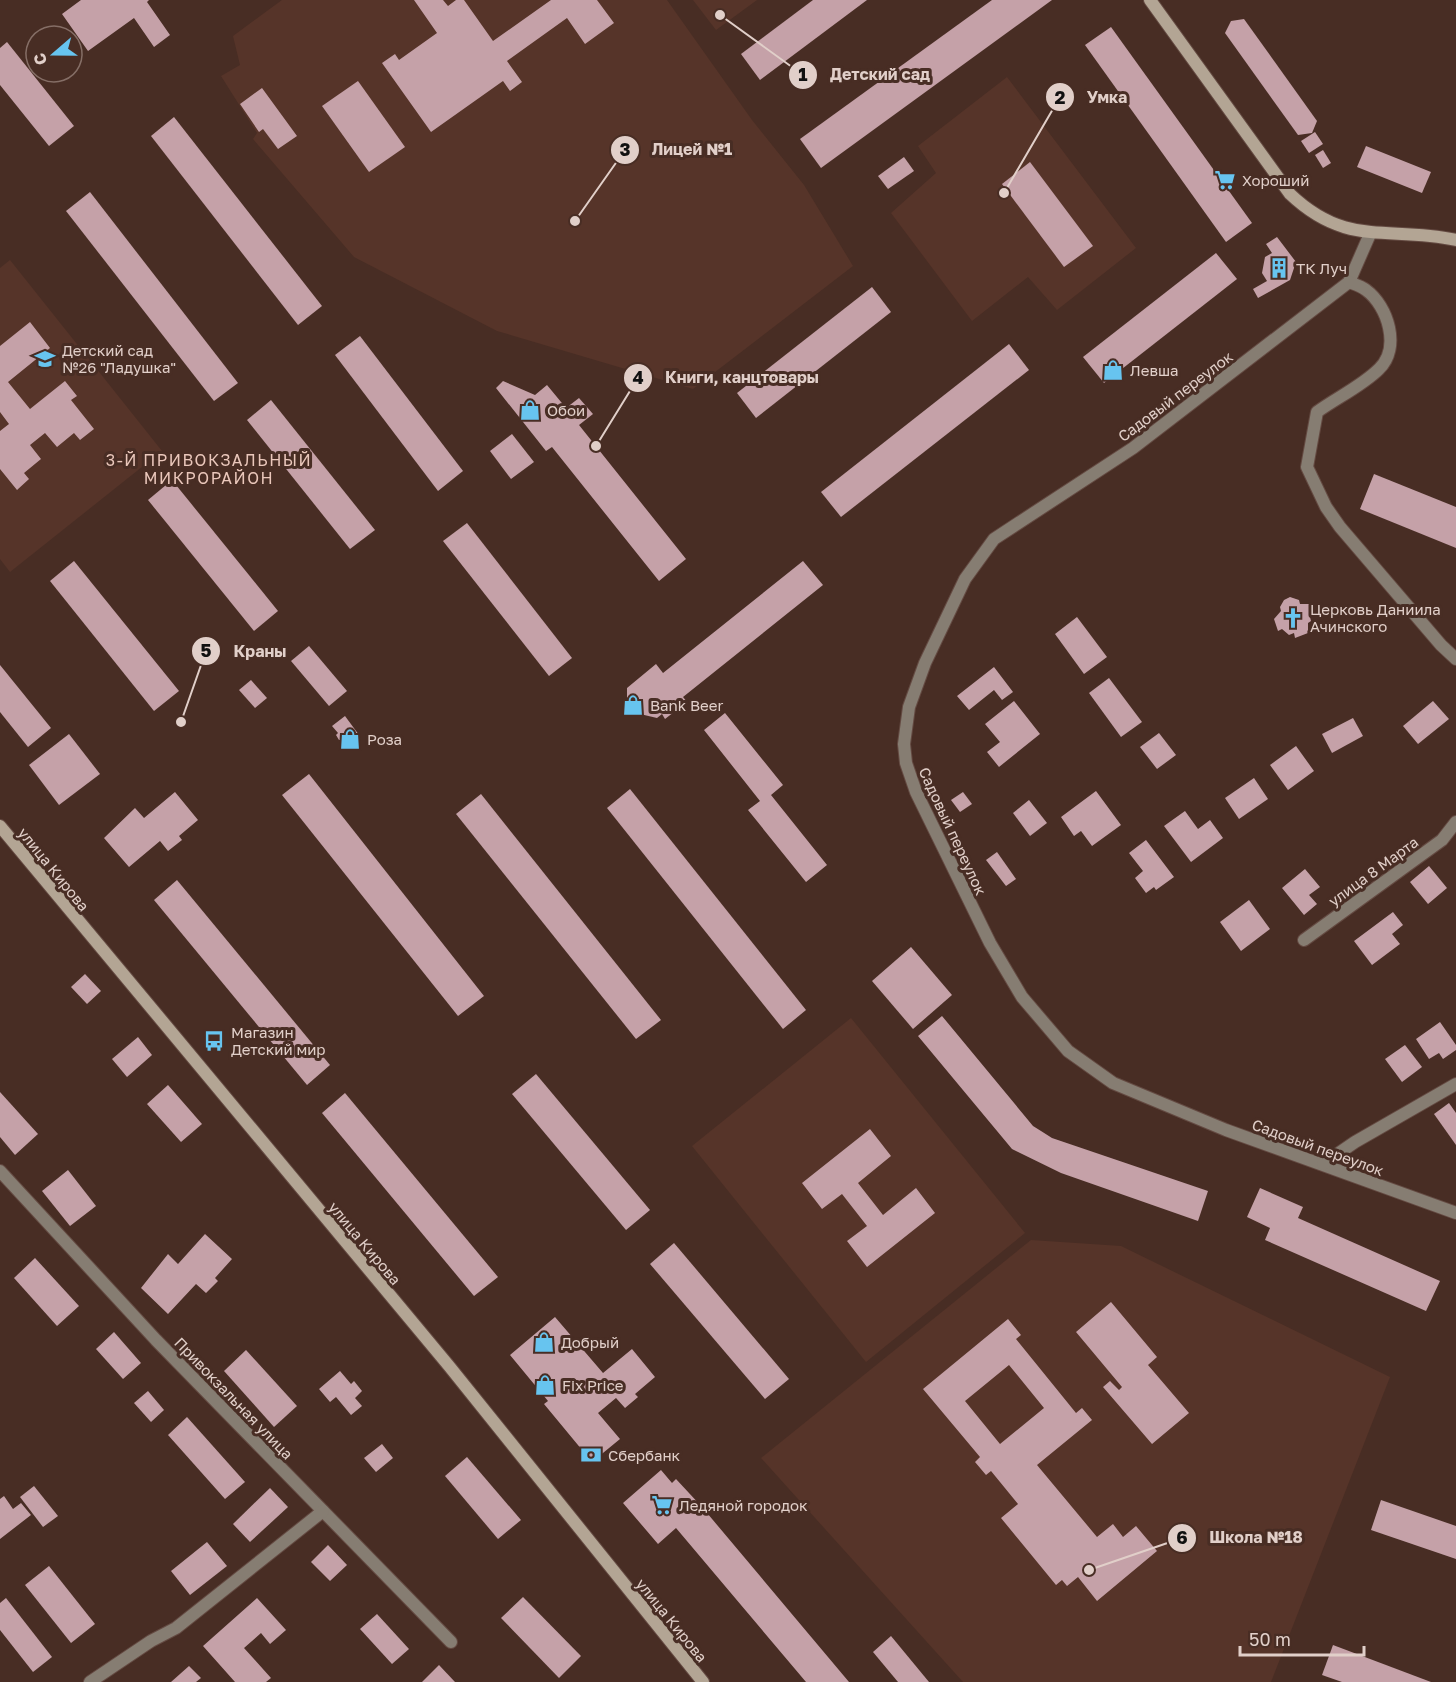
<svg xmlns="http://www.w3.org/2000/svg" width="1456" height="1682" viewBox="0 0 1456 1682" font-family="'Golos Text',sans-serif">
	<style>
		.built { fill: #563429 }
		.building { fill: #c5a1a8; fill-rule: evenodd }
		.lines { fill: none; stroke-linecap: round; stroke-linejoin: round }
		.street-casing { stroke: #644a42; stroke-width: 14 }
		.secondary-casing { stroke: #644a42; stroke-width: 14 }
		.street { stroke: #867d72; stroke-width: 12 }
		.secondary { stroke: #b3a594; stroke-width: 12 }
		.labels { text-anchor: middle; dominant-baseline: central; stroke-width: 6; stroke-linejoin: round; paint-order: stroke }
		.poi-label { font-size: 15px; fill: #e1cfc9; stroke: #482d24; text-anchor: start }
		.street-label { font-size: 15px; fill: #e1cfc9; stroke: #482d24 }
		.neighbourhood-label { font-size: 16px; letter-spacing: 1.5px; fill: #eac7bb; stroke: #482d24 }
		.leader { fill: none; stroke: #e1cfc9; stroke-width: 2 }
		.callout-dot { fill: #e1cfc9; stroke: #482d24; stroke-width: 2 }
		.mark-label { font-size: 18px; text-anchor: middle; font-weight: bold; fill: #111 }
		.callout-label { font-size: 16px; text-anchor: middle; font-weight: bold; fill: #e1cfc9; stroke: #482d24; stroke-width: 6; stroke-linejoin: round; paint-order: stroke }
	</style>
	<rect width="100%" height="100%" fill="#482d24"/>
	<g class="built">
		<polygon points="282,0 667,0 752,120 804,185 853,266 693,389 497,331 354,257 253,139 257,133 221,76 240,65 233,36"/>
		<polygon points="693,0 757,0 716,30"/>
		<polygon points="1007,77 1136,248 1057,310 1028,277 972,321 891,213 936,173 918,146"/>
		<polygon points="10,260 162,451 10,572 0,559 0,268"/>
		<polygon points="851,1018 1025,1233 866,1362 692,1146"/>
		<polygon points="1031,1240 1121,1246 1390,1377 1271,1682 963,1682 761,1458"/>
	</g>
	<g class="building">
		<polygon points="81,0 149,0 147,2 170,35 154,47 134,18 88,51 62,14"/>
		<polygon points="414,0 443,0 448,6 456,0 464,0 493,41 551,0 597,0 614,23 585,44 567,18 507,61 522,82 510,91 503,81 431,132 382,63 395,54 399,60 437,33"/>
		<polygon points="813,0 867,0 760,80 741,54"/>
		<polygon points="992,0 1052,0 821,168 800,139"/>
		<polygon points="1244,19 1317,121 1312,133 1298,135 1225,33 1231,21"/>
		<polygon points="1111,27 1252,223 1226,242 1085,45"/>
		<polygon points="7,42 74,126 49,146 0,85 0,48"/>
		<polygon points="358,81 405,147 369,172 322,106"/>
		<polygon points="262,88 297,136 278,149 263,129 259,132 240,104"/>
		<polygon points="174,117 322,306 298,325 151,136"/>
		<polygon points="1315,132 1323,144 1309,153 1301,141"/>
		<polygon points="1366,146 1431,172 1422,193 1357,167"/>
		<polygon points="1323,150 1331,163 1323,168 1315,155"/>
		<polygon points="904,157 914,171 888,189 878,176"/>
		<polygon points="1030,162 1093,246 1064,267 1002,184"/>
		<polygon points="90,192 238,383 214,401 66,211"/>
		<polygon points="1277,237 1296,262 1290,280 1258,298 1253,289 1267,281 1262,273 1265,257 1272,253 1266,244"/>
		<polygon points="1216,253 1237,279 1104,383 1083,357"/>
		<polygon points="872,287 891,312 756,418 737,393"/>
		<polygon points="30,322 50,348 8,382 30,409 65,381 77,396 71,400 94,429 80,440 74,433 57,447 45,433 30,445 41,459 24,473 29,479 17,490 0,469 0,431 9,424 0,412 0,346"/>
		<polygon points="360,336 463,471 438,491 335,355"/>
		<polygon points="1009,344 1029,370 841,517 821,492"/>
		<polygon points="503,381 535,395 547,385 566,408 579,398 593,414 579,425 686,559 659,581 552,447 546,451 496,388"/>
		<polygon points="271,400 375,530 350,549 247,420"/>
		<polygon points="512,434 534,462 511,479 490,451"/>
		<polygon points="1374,474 1456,507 1456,548 1360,509"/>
		<polygon points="172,480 278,611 254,631 148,500"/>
		<polygon points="467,523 572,658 549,676 443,541"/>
		<polygon points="74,561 179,691 154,711 50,581"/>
		<polygon points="803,561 823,585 683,697 687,702 665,719 662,714 657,718 640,714 627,697 627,688 656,664 663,673"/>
		<polygon points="1290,597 1299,600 1300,604 1310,604 1315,616 1310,617 1311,621 1308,623 1308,633 1295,638 1294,633 1289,635 1282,629 1278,631 1274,619 1281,611 1280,607 1284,600"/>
		<polygon points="1077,617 1107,657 1084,674 1055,634"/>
		<polygon points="309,646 347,691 329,706 291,661"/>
		<polygon points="0,665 51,728 28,747 0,712"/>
		<polygon points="994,667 1013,692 1002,700 994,690 969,710 957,696"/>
		<polygon points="1109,678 1142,722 1121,737 1089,693"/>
		<polygon points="251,680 267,698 255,708 239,690"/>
		<polygon points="1014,701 1040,734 999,767 987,752 1000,742 985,724"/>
		<polygon points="1433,701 1449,719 1418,744 1403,726"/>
		<polygon points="725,713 783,785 771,795 827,865 806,882 748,810 760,801 704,730"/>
		<polygon points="345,716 359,735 354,740 339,740 336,735 338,733 332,726"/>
		<polygon points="1353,718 1363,736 1332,753 1322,734"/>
		<polygon points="1159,733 1176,755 1157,769 1140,747"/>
		<polygon points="69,734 100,774 59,805 29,765"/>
		<polygon points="1296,746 1314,771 1288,790 1270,765"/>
		<polygon points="309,774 484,996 458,1016 282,795"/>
		<polygon points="1254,778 1268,799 1239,819 1225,798"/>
		<polygon points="630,789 806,1010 783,1029 607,808"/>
		<polygon points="1096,791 1121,825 1092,846 1081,831 1074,836 1061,817"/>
		<polygon points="175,792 198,820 179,836 182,840 168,851 160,841 129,867 104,838 135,808 144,818"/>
		<polygon points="963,792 972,804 960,812 951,800"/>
		<polygon points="481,794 661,1020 636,1039 456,814"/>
		<polygon points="1029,800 1047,823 1030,836 1013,813"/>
		<polygon points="1185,811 1198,829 1210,820 1223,838 1191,862 1164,826"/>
		<polygon points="1146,840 1174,877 1156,890 1154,887 1146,893 1135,878 1143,871 1129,853"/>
		<polygon points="997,852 1016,879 1006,886 986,860"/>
		<polygon points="1429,866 1447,888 1428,904 1410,882"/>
		<polygon points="1305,869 1320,887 1309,895 1317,904 1304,915 1282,888"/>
		<polygon points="177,880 330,1065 307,1085 154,900"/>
		<polygon points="1249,900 1270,929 1241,951 1220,922"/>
		<polygon points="1393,912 1403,925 1392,934 1400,944 1372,965 1354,941"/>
		<polygon points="911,947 952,995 913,1029 872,981"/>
		<polygon points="85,974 101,991 87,1004 71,987"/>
		<polygon points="942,1016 1033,1126 1041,1131 1052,1138 1208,1191 1198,1221 1061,1173 1012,1149 918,1036"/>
		<polygon points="1440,1022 1456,1045 1456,1050 1443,1059 1439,1053 1429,1059 1416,1039"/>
		<polygon points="138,1037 152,1055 127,1077 112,1059"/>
		<polygon points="1405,1045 1422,1067 1402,1082 1385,1059"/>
		<polygon points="536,1074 650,1210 626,1230 512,1094"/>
		<polygon points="168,1085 202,1124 181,1142 147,1104"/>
		<polygon points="0,1092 38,1134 15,1155 0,1137"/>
		<polygon points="345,1093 498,1277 474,1296 322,1113"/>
		<polygon points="1449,1103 1456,1113 1456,1145 1434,1114"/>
		<polygon points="870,1129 891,1156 858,1183 883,1215 916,1188 935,1213 867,1267 847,1241 867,1226 842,1194 822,1209 802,1183"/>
		<polygon points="68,1170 96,1206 70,1226 42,1191"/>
		<polygon points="1260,1188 1303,1207 1298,1218 1440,1281 1426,1311 1265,1240 1270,1228 1247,1217"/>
		<polygon points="205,1234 232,1259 215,1278 218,1281 206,1293 196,1284 168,1314 141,1288 168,1254 178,1264"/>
		<polygon points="674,1243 789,1379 765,1399 650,1264"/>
		<polygon points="35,1258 79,1306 57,1326 14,1278"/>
		<polygon points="1111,1302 1157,1357 1148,1365 1189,1413 1152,1444 1103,1387 1110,1381 1119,1390 1122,1387 1076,1332"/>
		<polygon points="555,1317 603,1373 632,1349 655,1377 635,1394 638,1397 625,1408 616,1398 598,1413 620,1439 592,1462 544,1404 548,1401 510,1355"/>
		<path d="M1008 1319 1021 1335 1016 1339 1076 1413 1082 1408 1092 1420 1037 1465 1097 1537 1113 1524 1123 1537 1136 1526 1157 1551 1097 1601 1078 1577 1067 1586 1062 1580 1056 1585 1001 1518 1018 1504 991 1471 986 1475 975 1462 980 1457 923 1389ZM1009 1365 1044 1408 1000 1444 965 1401Z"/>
		<polygon points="114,1332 141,1363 123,1379 96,1349"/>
		<polygon points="246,1350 297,1406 274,1427 224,1371"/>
		<polygon points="340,1371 351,1384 354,1381 362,1391 355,1398 362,1406 351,1415 336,1397 330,1402 319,1389"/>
		<polygon points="148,1391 164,1410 151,1422 134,1403"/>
		<polygon points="187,1417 245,1482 225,1499 168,1435"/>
		<polygon points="382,1444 393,1458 376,1472 364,1458"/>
		<polygon points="467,1457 521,1520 498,1539 445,1476"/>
		<polygon points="661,1470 672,1483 676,1479 702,1507 849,1682 806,1682 676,1528 658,1544 623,1503"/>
		<polygon points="34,1486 58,1516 43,1527 20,1497"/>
		<polygon points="270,1488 288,1507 250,1542 233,1524"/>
		<polygon points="4,1496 13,1509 21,1503 31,1515 0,1539 0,1499"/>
		<polygon points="1381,1500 1456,1526 1456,1559 1371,1530"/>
		<polygon points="207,1542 227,1566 190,1595 171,1571"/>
		<polygon points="328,1545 347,1565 330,1581 311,1562"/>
		<polygon points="49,1566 95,1624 71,1643 25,1585"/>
		<polygon points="523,1597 581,1656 559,1678 501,1618"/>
		<polygon points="6,1598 52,1657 33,1672 0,1630 0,1603"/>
		<polygon points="257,1598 286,1630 270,1644 261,1633 244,1648 271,1678 266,1682 235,1682 203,1646"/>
		<polygon points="377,1614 409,1649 392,1664 360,1629"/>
		<polygon points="891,1636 929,1682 898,1682 873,1652"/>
		<polygon points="1333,1645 1431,1682 1342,1682 1322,1675"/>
		<polygon points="439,1665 455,1682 422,1682"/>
		<polygon points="189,1666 201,1678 196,1682 171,1682"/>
	</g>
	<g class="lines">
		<g class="street-casing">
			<g id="street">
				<polyline points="1370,234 1349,282 1133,448 994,539 965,579 925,663 909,707 904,744 906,763 916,792 990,943 1022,997 1068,1051 1113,1083 1226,1130 1456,1213"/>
				<path d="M1349 282C1354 284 1361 286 1366 290 1388 306 1401 348 1379 369 1362 386 1336 398 1317 412L1307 467 1326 507 1340 527 1441 645 1456 659"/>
				<polyline points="1304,940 1442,840 1456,822"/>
				<polyline points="1323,1164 1355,1142 1456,1084"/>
				<polyline points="0,1171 156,1340 451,1642"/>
				<polyline points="90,1682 151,1641 176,1628 323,1511"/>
			</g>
		</g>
		<g class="secondary-casing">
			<g id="secondary">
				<path d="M1150 0 1290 194C1348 249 1390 225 1456 240"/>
				<polyline points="0,826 449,1366 703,1682"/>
			</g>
		</g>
		<use href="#street" class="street"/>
		<use href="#secondary" class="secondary"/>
	</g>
	<defs>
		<g id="supermarket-bare" transform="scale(1.62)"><path d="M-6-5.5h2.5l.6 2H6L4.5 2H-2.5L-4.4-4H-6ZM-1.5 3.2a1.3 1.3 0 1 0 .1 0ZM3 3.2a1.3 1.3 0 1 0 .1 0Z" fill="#67c4ef" stroke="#482d24" stroke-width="2.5" paint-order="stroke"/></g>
		<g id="building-bare" transform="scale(1.62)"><path d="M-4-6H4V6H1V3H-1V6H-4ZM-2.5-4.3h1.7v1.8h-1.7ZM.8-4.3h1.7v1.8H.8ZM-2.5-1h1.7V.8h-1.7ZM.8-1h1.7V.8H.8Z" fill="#67c4ef" stroke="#482d24" stroke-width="2.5" paint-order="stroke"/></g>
		<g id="school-bare" transform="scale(1.62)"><path d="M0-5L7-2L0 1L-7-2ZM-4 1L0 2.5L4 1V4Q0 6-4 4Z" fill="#67c4ef" stroke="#482d24" stroke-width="2.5" paint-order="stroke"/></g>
		<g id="shop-bare" transform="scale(1.62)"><path d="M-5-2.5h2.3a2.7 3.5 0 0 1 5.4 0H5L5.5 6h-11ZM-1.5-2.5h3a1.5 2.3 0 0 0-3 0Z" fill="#67c4ef" stroke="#482d24" stroke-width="2.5" paint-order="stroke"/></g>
		<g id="church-bare" transform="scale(1.62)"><path d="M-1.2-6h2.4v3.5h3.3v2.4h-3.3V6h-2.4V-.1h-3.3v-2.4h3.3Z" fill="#67c4ef" stroke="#482d24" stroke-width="2.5" paint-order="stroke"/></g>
		<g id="bus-bare" transform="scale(1.62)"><path d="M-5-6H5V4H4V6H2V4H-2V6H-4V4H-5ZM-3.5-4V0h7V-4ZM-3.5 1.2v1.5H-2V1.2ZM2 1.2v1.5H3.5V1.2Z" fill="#67c4ef" stroke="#482d24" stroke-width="2.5" paint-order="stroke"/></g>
		<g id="bank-bare" transform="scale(1.62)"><path d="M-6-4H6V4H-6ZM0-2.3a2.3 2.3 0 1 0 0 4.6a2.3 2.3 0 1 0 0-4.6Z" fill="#67c4ef" stroke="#482d24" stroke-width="2.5" paint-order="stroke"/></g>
	</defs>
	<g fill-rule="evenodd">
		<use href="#supermarket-bare" x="1225" y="180"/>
		<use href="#building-bare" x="1279" y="268"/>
		<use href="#school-bare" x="45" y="359"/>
		<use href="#shop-bare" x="1113" y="370"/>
		<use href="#shop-bare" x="530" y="410"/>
		<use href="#church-bare" x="1293" y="618"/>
		<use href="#shop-bare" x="633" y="705"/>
		<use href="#shop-bare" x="350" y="739"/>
		<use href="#bus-bare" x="214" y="1041"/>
		<use href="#shop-bare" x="544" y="1342"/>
		<use href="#shop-bare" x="545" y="1385"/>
		<use href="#bank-bare" x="591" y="1455"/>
		<use href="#supermarket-bare" x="662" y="1505"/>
	</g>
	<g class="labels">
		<g class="poi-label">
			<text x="1242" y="180">Хороший</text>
			<text x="1296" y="268">ТК Луч</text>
			<text x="62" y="350">Детский сад<tspan x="62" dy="17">№26 "Ладушка"</tspan></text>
			<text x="1130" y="370">Левша</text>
			<text x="547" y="410">Обои</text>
			<text x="1310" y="609">Церковь Даниила<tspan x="1310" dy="17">Ачинского</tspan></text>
			<text x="650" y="705">Bank Beer</text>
			<text x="367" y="739">Роза</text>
			<text x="231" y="1032">Магазин<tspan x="231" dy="17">Детский мир</tspan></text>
			<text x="561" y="1342">Добрый</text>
			<text x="562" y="1385">Fix Price</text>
			<text x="608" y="1455">Сбербанк</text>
			<text x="679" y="1505">Ледяной городок</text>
		</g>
		<g class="street-label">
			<text transform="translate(1175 396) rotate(-37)">Садовый переулок</text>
			<text transform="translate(953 831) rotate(65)">Садовый переулок</text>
			<text transform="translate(54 869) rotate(51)">улица Кирова</text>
			<text transform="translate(1373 871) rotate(-36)">улица 8 Марта</text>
			<text transform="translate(1318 1147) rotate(20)">Садовый переулок</text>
			<text transform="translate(365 1243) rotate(50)">улица Кирова</text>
			<text transform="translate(234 1398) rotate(46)">Привокзальная улица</text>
			<text transform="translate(672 1620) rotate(51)">улица Кирова</text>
		</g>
		<g class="neighbourhood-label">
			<text x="209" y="460">3-Й ПРИВОКЗАЛЬНЫЙ<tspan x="209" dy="18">МИКРОРАЙОН</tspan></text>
		</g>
	</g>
	<path class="leader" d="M720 15L803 75M1004 193L1060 97M575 221L625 150M596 446L638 378M181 722L206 651M1089 1570L1182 1538"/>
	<g class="callout-dot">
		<circle cx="720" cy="15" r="6"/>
		<circle cx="1004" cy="193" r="6"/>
		<circle cx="575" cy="221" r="6"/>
		<circle cx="596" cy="446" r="6"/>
		<circle cx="181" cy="722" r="6"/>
		<circle cx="1089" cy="1570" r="6"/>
		<circle cx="803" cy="75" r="15"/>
		<circle cx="1060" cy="97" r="15"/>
		<circle cx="625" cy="150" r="15"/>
		<circle cx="638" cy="378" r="15"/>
		<circle cx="206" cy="651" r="15"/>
		<circle cx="1182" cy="1538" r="15"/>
	</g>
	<g class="mark-label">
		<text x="803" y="81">1</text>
		<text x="1060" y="104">2</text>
		<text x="625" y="156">3</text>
		<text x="638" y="384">4</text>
		<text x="206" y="657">5</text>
		<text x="1182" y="1544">6</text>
	</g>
	<g class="callout-label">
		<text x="880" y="80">Детский сад</text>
		<text x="1107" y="103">Умка</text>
		<text x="692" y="155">Лицей №1</text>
		<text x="742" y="383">Книги, канцтовары</text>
		<text x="260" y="657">Краны</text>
		<text x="1256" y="1543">Школа №18</text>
	</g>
	<g transform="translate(54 54) rotate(250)"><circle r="28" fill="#482d24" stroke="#856e66" stroke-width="1.5"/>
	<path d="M0-4.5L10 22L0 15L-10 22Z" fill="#67c4ef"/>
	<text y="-9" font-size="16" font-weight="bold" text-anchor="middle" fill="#e1cfc9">С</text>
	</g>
	<path d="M1240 1646v9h124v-9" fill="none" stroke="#e1cfc9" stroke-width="3"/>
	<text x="1249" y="1646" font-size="18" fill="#e1cfc9" stroke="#482d24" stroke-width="4.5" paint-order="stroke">50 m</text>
</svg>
